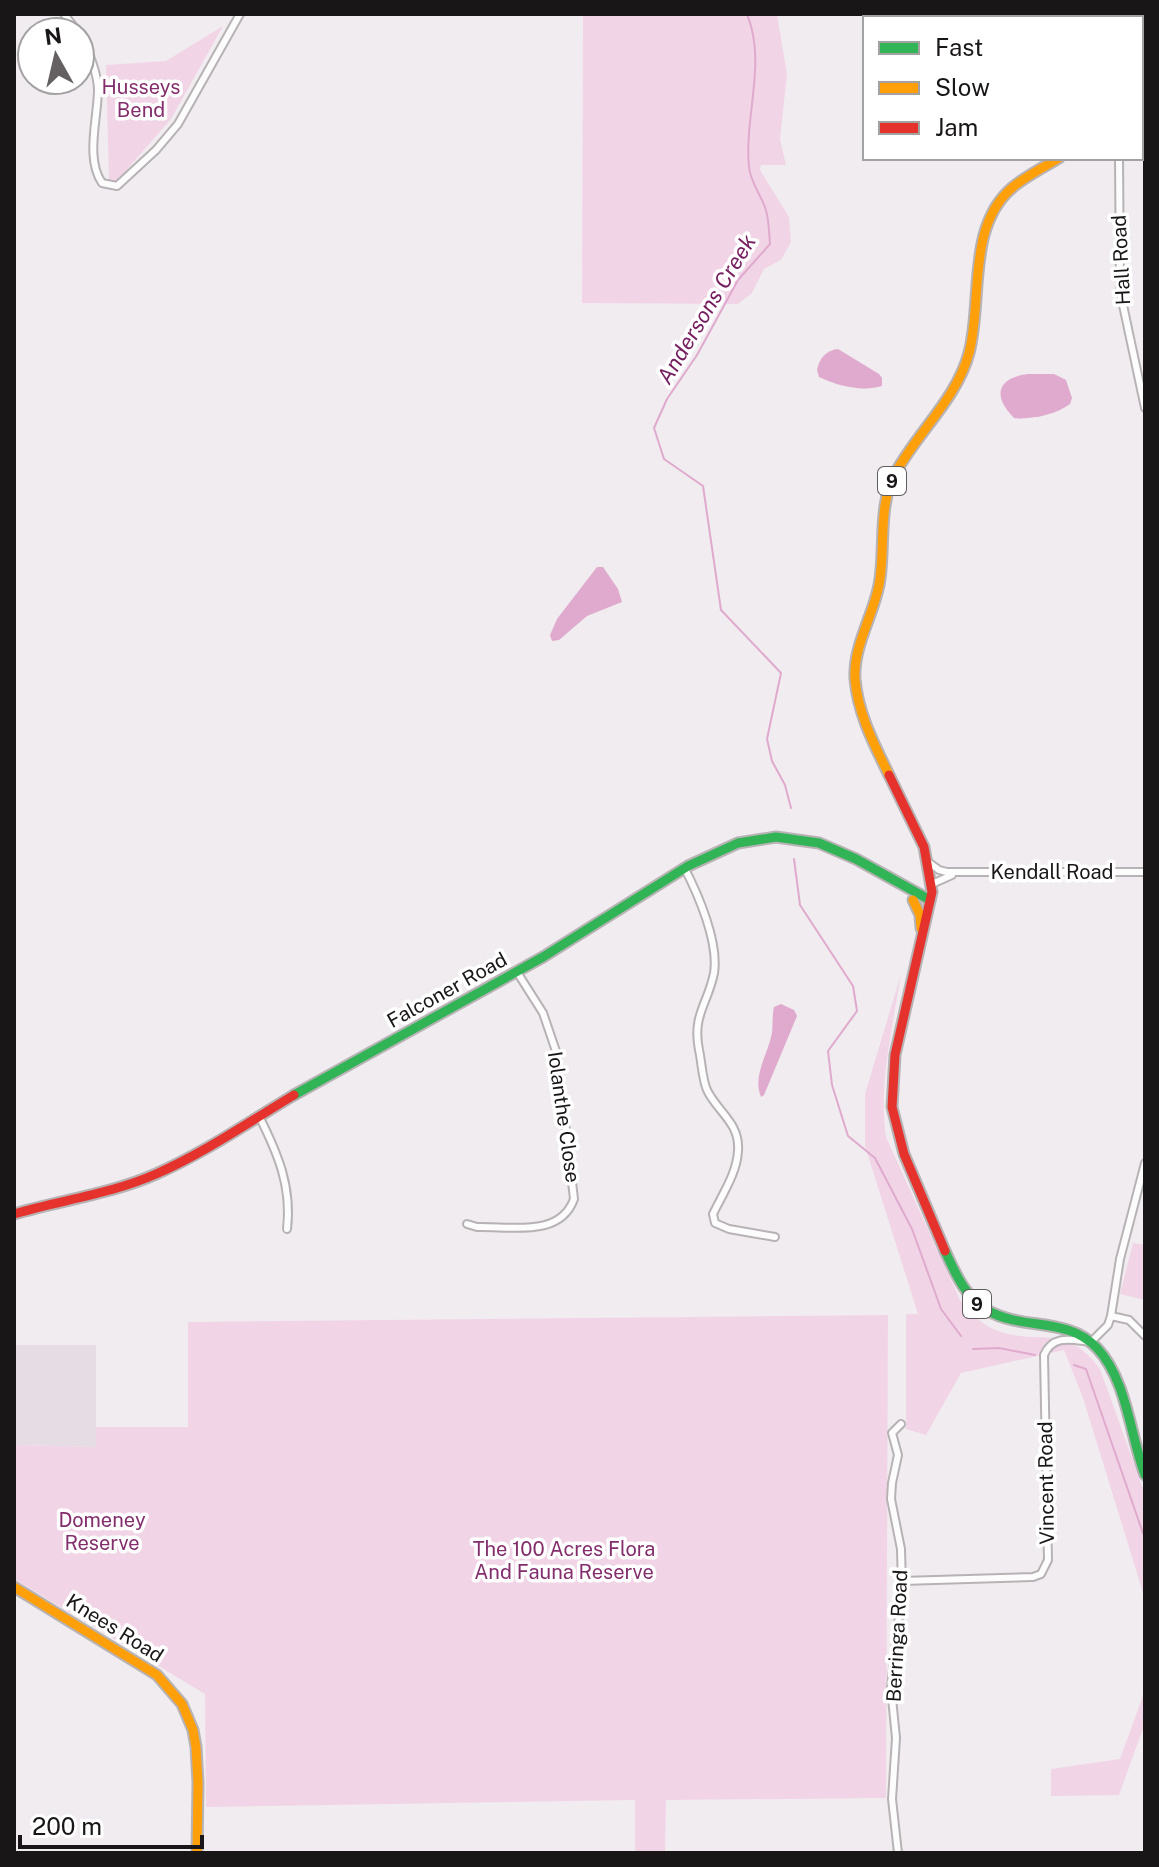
<svg xmlns="http://www.w3.org/2000/svg" width="1159" height="1867" viewBox="0 0 1159 1867" font-family="'Public Sans',sans-serif">
	<style>
		.built { fill: #e6dce3 }
		.green { fill: #f1d5e7 }
		.water { fill: #dfaacd }
		.lines { fill: none; stroke-linecap: round; stroke-linejoin: round }
		.stream { stroke: #dfaacd; stroke-width: 2 }
		.street-casing { stroke: #b7b3b5; stroke-width: 10 }
		.fast-casing { stroke: #b7b3b5; stroke-width: 13 }
		.slow-casing { stroke: #b7b3b5; stroke-width: 13 }
		.jam-casing { stroke: #b7b3b5; stroke-width: 13 }
		.street { stroke: #fdfcfd; stroke-width: 6 }
		.fast { stroke: #30b455; stroke-width: 9 }
		.slow { stroke: #ff9f0a; stroke-width: 9 }
		.jam { stroke: #e5322d; stroke-width: 9 }
		.labels { text-anchor: middle; dominant-baseline: central; stroke-width: 7; stroke-linejoin: round; paint-order: stroke }
		.shield { fill: #fff; stroke: #5e5c5d; stroke-width: 2 }
		.shield-label { font-size: 18px; font-weight: bold; fill: #191618 }
		.park-label { font-size: 20px; fill: #832d6c; stroke: #fff }
		.street-label { font-size: 20px; fill: #191618; stroke: #fff }
		.water-label { font-size: 22px; font-style: italic; fill: #751e5f; stroke: #fff }
	</style>
	<rect width="100%" height="100%" fill="#f1ecef"/>
	<polygon class="built" points="14,1345 96,1345 96,1447 14,1445"/>
	<g class="green">
		<polygon points="583,14 777,14 787,74 780,139 786,165 761,165 760,170 789,217 791,242 781,260 764,269 752,293 738,304 582,303"/>
		<polygon points="223,26 171,119 116,182 109,180 106,65 166,61"/>
		<path d="M901 974C893 1027 878 1084 886 1137L960 1300C969 1311 980 1323 993 1329 1037 1348 1064 1320 1100 1369L1145 1494V1599L1083 1398 1064 1350 961 1373 926 1435 906 1429V1314H918L865 1146V1094Z"/>
		<polygon points="1133,1243 1145,1245 1145,1300 1120,1294"/>
		<polygon points="888,1315 886,1798 666,1800 665,1853 635,1853 635,1800 206,1807 205,1694 14,1579 14,1445 96,1447 96,1427 188,1427 188,1322"/>
		<polygon points="1145,1690 1145,1723 1119,1795 1051,1796 1051,1769 1120,1759"/>
	</g>
	<g class="water">
		<path d="M838 349 879 374 882 378V386C862 392 838 386 819 377L817 370C819 359 826 350 838 349Z"/>
		<path d="M1028 374H1054L1066 380 1072 398 1070 404C1057 414 1031 420 1014 418 992 396 997 378 1028 374Z"/>
		<polygon points="597,567 603,567 618,589 622,602 587,616 559,640 552,641 550,635 557,619"/>
		<path d="M781 1004 794 1010 797 1016 764 1095 761 1097C752 1075 768 1055 772 1033 773 1024 772 1016 774 1007Z"/>
	</g>
	<g class="lines">
		<g class="stream">
			<path d="M747 14C767 63 744 116 749 167 750 181 760 194 765 207 769 218 769 232 770 244L738 280 697 355 667 399 654 428 664 459 703 486 721 610 781 673 767 739 772 761 785 785 791 808"/>
			<polyline points="794,859 800,905 853,986 857,1011 828,1051 832,1085 848,1136 875,1158 912,1229 941,1309 961,1336"/>
			<polyline points="973,1349 999,1348 1035,1355"/>
			<polyline points="1074,1365 1086,1369 1145,1539"/>
		</g>
		<g class="street-casing">
			<g id="street">
				<polyline points="64,14 78,32"/>
				<path d="M80 35C89 52 97 70 98 89 98 118 85 158 102 183L117 186 156 150 178 124 240 14"/>
				<polyline points="1119,158 1120,291 1145,408"/>
				<polyline points="928,862 939,870 947,872 1145,872"/>
				<path d="M684 867C698 894 719 942 714 973 708 1004 692 1015 699 1050 702 1063 702 1081 708 1092 720 1114 740 1124 738 1151 737 1173 722 1195 713 1214L715 1223 729 1229 775 1237"/>
				<polyline points="932,884 952,875"/>
				<path d="M259 1116C278 1154 292 1187 287 1229"/>
				<path d="M467 1224 477 1227C511 1226 560 1238 574 1199L557 1054 543 1013 517 972"/>
				<polyline points="1111,1316 1129,1320 1145,1336"/>
				<path d="M902 1581 1033 1577 1041 1574 1048 1560 1044 1355C1053 1334 1072 1340 1091 1342L1108 1325 1111 1316 1120 1259 1145 1163"/>
				<polyline points="898,1853 892,1799 896,1738 891,1688 902,1588 901,1549 891,1499 892,1483 898,1455 892,1433 901,1424"/>
			</g>
		</g>
		<g class="fast-casing">
			<g id="fast">
				<polyline points="1119,14 1119,18"/>
				<polyline points="294,1095 543,957 688,866 738,843 776,837 819,843 856,859 930,900"/>
				<path d="M945 1251C955 1273 966 1298 987 1310 1022 1331 1067 1316 1097 1348 1127 1380 1130 1435 1145 1475"/>
			</g>
		</g>
		<g class="slow-casing">
			<g id="slow">
				<path d="M889 775C874 744 858 714 855 679 853 647 873 616 879 585 886 549 877 505 896 472 918 432 957 398 969 353 983 301 966 226 1013 187 1026 176 1044 167 1059 158"/>
				<polyline points="913,900 920,915 921,928"/>
				<polyline points="14,1587 157,1675 182,1704 193,1730 196,1747 198,1783 197,1853"/>
			</g>
		</g>
		<g class="jam-casing">
			<g id="jam">
				<polyline points="889,775 924,847 932,892 895,1055 892,1107 904,1154 945,1251"/>
				<path d="M14 1214C61 1200 111 1194 156 1174 204 1153 249 1122 294 1095"/>
			</g>
		</g>
		<use href="#street" class="street"/>
		<use href="#fast" class="fast"/>
		<use href="#slow" class="slow"/>
		<use href="#jam" class="jam"/>
	</g>
	<g class="labels">
		<g class="shield">
			<rect x="878" y="467" width="28" height="28" rx="6"/>
			<rect x="963" y="1290" width="28" height="28" rx="6"/>
		</g>
		<g class="shield-label">
			<text x="892" y="481">9</text>
			<text x="977" y="1304">9</text>
		</g>
		<g class="park-label">
			<text x="141" y="87">Husseys<tspan x="141" dy="23">Bend</tspan></text>
			<text x="102" y="1520">Domeney<tspan x="102" dy="23">Reserve</tspan></text>
			<text x="564" y="1549">The 100 Acres Flora<tspan x="564" dy="23">And Fauna Reserve</tspan></text>
		</g>
		<g class="street-label">
			<text transform="translate(1121 260) rotate(-93)">Hall Road</text>
			<text x="1052" y="872">Kendall Road</text>
			<text transform="translate(447 990) rotate(-29)">Falconer Road</text>
			<text transform="translate(564 1117) rotate(82)">Iolanthe Close</text>
			<text transform="translate(1046 1483) rotate(-91)">Vincent Road</text>
			<text transform="translate(115 1628) rotate(32)">Knees Road</text>
			<text transform="translate(897 1636) rotate(-87)">Berringa Road</text>
		</g>
		<g class="water-label">
			<text transform="translate(706 309) rotate(-59)">Andersons Creek</text>
		</g>
	</g>
	<rect width="1159" height="1867" fill="none" stroke="#191618" stroke-width="32"/>
	<rect x="863" y="16" width="280" height="144" fill="#ffffff" stroke="#a3a2a3" stroke-width="2"/>
	<rect x="879" y="42" width="40" height="12" fill="#30b455" stroke="#a3a2a3" stroke-width="2"/>
	<text x="935" y="56" font-size="24" fill="#191618">Fast</text>
	<rect x="879" y="82" width="40" height="12" fill="#ff9f0a" stroke="#a3a2a3" stroke-width="2"/>
	<text x="935" y="96" font-size="24" fill="#191618">Slow</text>
	<rect x="879" y="122" width="40" height="12" fill="#e5322d" stroke="#a3a2a3" stroke-width="2"/>
	<text x="935" y="136" font-size="24" fill="#191618">Jam</text>
	<g transform="translate(56 56) rotate(352)"><circle r="38" fill="#ffffff" stroke="#a3a2a3" stroke-width="2"/>
	<path d="M0-6L14 30L0 20L-14 30Z" fill="#656163"/>
	<text y="-12" font-size="22" font-weight="bold" text-anchor="middle" fill="#191618">N</text>
	</g>
	<path d="M20 1835v12h182v-12" fill="none" stroke="#191618" stroke-width="4"/>
	<text x="32" y="1835" font-size="24" fill="#191618" stroke="#ffffff" stroke-width="6" paint-order="stroke">200 m</text>
</svg>
